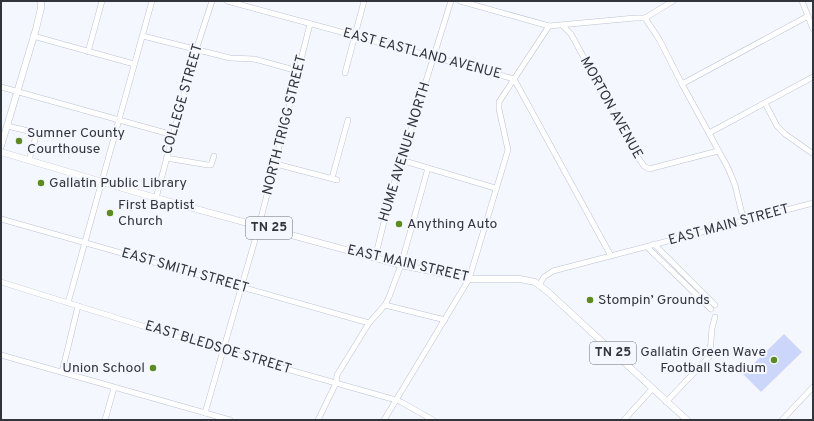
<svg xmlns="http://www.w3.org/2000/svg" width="814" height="421" viewBox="0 0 814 421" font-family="Overpass,sans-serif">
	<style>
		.green { fill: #cbd6fa }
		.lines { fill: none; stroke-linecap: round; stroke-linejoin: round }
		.stream { stroke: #899ce2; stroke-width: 1 }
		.minor-casing { stroke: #bcc2d3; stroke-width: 6 }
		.major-casing { stroke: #bcc2d3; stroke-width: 7 }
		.minor { stroke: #fff; stroke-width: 5 }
		.major { stroke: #fff; stroke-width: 6 }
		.poi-dot { fill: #5d8b1e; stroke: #f5f7fe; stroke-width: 1.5 }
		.labels { text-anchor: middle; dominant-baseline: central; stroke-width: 4; stroke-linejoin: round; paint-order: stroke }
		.shield { fill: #f5f7fe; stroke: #6d6f76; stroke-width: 1 }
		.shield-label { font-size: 13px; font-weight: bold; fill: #33353c }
		.street-label { font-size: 14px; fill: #33353c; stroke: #f5f7fe }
		.poi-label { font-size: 14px; fill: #33353c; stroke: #f5f7fe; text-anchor: start }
	</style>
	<rect width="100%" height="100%" fill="#f5f7fe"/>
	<polygon class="green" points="784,334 802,352 761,392 743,374"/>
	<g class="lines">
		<polyline class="stream" points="1,2 6,1"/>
		<g class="minor-casing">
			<g id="minor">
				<polyline points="227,1 514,79 611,256"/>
				<polyline points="460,1 549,26 635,18 645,18"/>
				<polyline points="802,1 813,29"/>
				<polyline points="645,18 659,39 682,84 728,168 735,185 744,222"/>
				<polyline points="645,18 673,1"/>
				<polyline points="563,26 571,34 639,159 644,166 649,169 718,151"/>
				<polyline points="33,36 134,64"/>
				<polyline points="143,36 230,58 254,59 298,71"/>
				<polyline points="88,52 102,1"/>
				<polyline points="345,73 364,1"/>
				<polyline points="682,84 808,16"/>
				<polyline points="1,87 173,135"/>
				<polyline points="765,103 777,126 785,134 812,153"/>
				<polyline points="7,126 37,133 29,160"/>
				<polyline points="709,133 813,77"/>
				<polyline points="166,158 208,165 211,165 214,156"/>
				<polyline points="401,160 495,188"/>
				<polyline points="276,164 337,180"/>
				<polyline points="332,178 348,120"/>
				<polyline points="156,198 196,50 212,1"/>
				<polyline points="1,219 369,323"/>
				<polyline points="654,244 715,305"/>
				<polyline points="647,247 711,309"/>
				<polyline points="375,258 392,190 451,1"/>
				<polyline points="1,282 223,351 396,400 401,402 433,420"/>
				<polyline points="539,285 544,277 553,271 813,203"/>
				<polyline points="68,303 152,1"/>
				<polyline points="385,305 445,320"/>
				<polyline points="1,355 230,420"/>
				<polyline points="62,372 78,306"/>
				<polyline points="666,402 709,357 710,353 712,328 715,317"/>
				<polyline points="205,413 259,226 310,24"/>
				<polyline points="105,420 114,388"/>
				<polyline points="318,420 336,383 337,375 369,323 385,305 389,297 401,265 428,168"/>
				<polyline points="384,420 469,279 508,150 499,109 499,102 549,26"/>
				<polyline points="624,420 652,389"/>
				<polyline points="782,420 813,387"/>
			</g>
		</g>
		<g class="major-casing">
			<g id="major">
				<polyline points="1,146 36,29 41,8 41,1"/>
				<polyline points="1,152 156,198 401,265 469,279 520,279 535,282 548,292 687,420"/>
			</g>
		</g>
		<use href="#minor" class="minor"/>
		<use href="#major" class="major"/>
	</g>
	<g class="poi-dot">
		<circle cx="19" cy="141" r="4"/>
		<circle cx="41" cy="183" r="4"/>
		<circle cx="110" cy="213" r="4"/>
		<circle cx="399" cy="224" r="4"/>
		<circle cx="590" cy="300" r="4"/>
		<circle cx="774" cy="360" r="4"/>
		<circle cx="153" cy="368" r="4"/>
	</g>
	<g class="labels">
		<g class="shield">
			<rect x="246" y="217" width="46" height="22" rx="3"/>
			<rect x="590" y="342" width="46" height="22" rx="3"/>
		</g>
		<g class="shield-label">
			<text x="269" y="228">TN 25</text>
			<text x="613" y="353">TN 25</text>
		</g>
		<g class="street-label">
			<text transform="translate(422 54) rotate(15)">EAST EASTLAND AVENUE</text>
			<text transform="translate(183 99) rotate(-74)">COLLEGE STREET</text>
			<text transform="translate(611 108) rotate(61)">MORTON AVENUE</text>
			<text transform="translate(285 125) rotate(-76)">NORTH TRIGG STREET</text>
			<text transform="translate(405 152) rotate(-73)">HUME AVENUE NORTH</text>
			<text transform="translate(729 225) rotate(-15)">EAST MAIN STREET</text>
			<text transform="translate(408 264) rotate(13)">EAST MAIN STREET</text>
			<text transform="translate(185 271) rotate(16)">EAST SMITH STREET</text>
			<text transform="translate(218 348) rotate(17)">EAST BLEDSOE STREET</text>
		</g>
		<g class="poi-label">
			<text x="27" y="133">Sumner County<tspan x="27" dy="16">Courthouse</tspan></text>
			<text x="49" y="183">Gallatin Public Library</text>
			<text x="118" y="205">First Baptist<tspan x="118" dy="16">Church</tspan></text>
			<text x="407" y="224">Anything Auto</text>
			<text x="598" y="300">Stompin’ Grounds</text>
			<text x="766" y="352" text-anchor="end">Gallatin Green Wave<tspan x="766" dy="16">Football Stadium</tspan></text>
			<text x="145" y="368" text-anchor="end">Union School</text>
		</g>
	</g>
	<rect width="814" height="421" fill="none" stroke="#33353c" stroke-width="4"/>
</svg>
